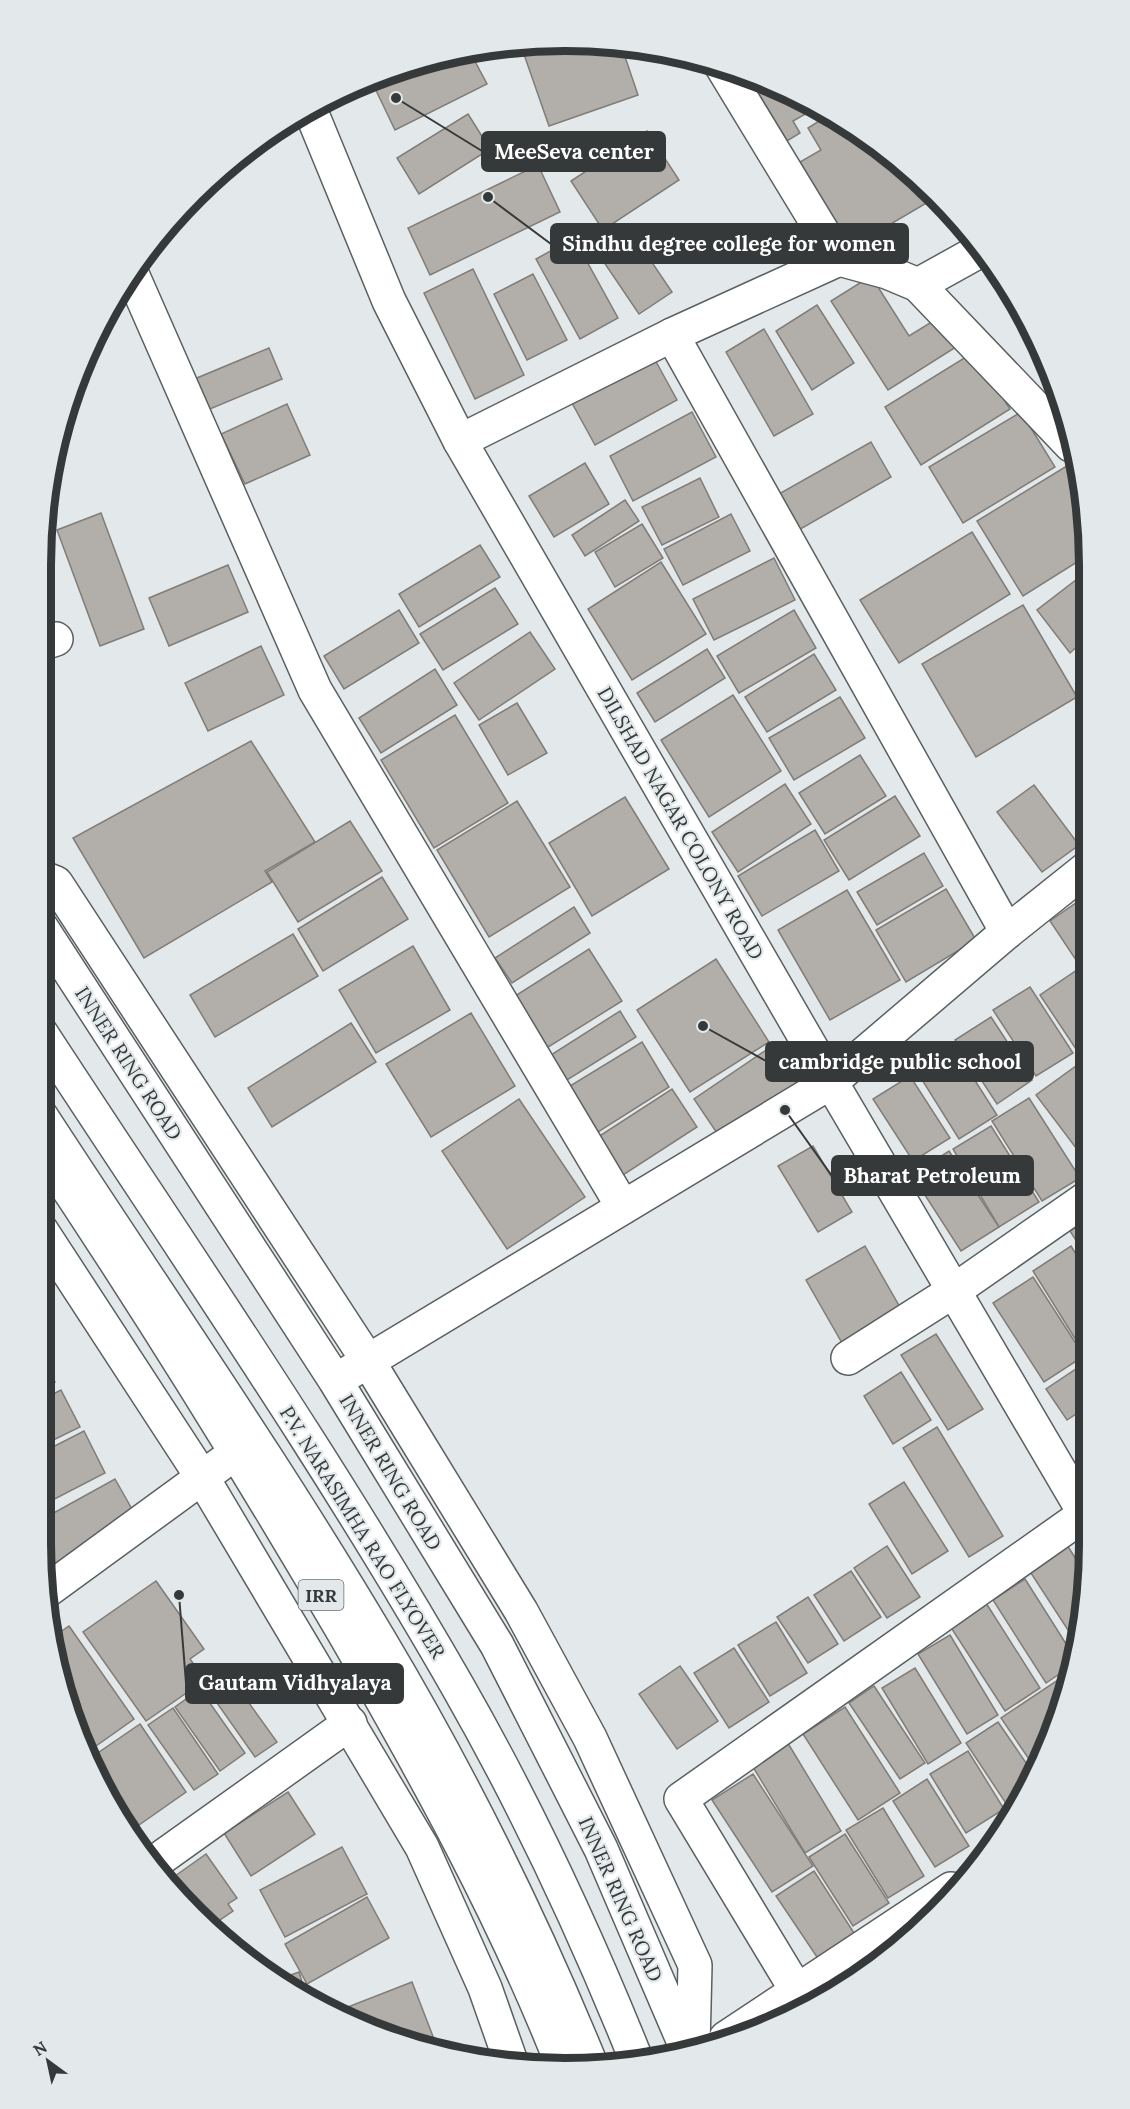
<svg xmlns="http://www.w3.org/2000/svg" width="1130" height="2109" viewBox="0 0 1130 2109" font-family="Lora,serif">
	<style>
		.building { fill: #b2aeaa; stroke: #807c78; stroke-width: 1.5 }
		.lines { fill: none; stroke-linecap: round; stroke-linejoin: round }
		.minor-casing { stroke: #5a6061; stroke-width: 36 }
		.major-casing { stroke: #5a6061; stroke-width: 36 }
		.highway-casing { stroke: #5a6061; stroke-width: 36 }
		.minor { stroke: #fff; stroke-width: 33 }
		.major { stroke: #fff; stroke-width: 33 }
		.highway { stroke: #fff; stroke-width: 33 }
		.labels { text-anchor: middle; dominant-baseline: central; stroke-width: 4.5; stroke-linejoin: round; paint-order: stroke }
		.shield { fill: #e3e9eb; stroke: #6a6e6e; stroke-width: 1.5 }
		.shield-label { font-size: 18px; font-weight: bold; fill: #363939 }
		.street-label { font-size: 20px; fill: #363939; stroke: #e3e9eb }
		.rim { fill: none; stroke: #363939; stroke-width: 8 }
		.leader { fill: none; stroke: #363939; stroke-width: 2 }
		.callout-dot { fill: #363939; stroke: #e3e9eb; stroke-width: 2 }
		.callout { fill: #363939; stroke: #363939; stroke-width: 2 }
		.callout-label { font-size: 21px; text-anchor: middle; font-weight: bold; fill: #fff }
	</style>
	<rect width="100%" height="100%" fill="#e3e9eb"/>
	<g class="building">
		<polygon points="530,42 621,45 638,95 549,126 520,43"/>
		<polygon points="470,52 487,84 395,130 371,80 429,58"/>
		<polygon points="747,74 801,99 809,112 793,121 800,133 787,141"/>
		<polygon points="817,106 911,171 935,198 850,248 800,162 821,150 808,128 824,118"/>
		<polygon points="468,114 490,149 419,194 397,158"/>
		<polygon points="647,131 679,180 603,230 571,181"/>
		<polygon points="538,165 560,212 430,275 408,228"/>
		<polygon points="626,224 672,292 639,314 593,246"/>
		<polygon points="574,238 618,318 580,339 536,259"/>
		<polygon points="473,269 524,375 475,399 424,293"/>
		<polygon points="533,274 567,340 527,360 494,294"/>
		<polygon points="871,276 909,336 938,318 956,347 888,390 831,301"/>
		<polygon points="817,305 854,363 812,390 776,331"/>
		<polygon points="764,329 813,414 774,436 726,352"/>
		<polygon points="269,348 282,379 205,411 192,380"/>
		<polygon points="974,352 1010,409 921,465 885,407"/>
		<polygon points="654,358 677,400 595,445 572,403"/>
		<polygon points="287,404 310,455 245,484 221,434"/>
		<polygon points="692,412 716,457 633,501 610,456"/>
		<polygon points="1021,412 1055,467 963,523 929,467"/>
		<polygon points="871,442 891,477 790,535 770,499"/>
		<polygon points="1075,461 1085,497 1085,557 1023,596 977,521"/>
		<polygon points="585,463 609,504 554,537 529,496"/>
		<polygon points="700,478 719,517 662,545 642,507"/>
		<polygon points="625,500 639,521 585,556 572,535"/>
		<polygon points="101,513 144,629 100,646 57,530"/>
		<polygon points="731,514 750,551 683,585 664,549"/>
		<polygon points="642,524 663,558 615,587 595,552"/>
		<polygon points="972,532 1010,594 899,663 860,600"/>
		<polygon points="480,545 500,577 419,627 399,594"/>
		<polygon points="774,558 795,600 714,640 693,599"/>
		<polygon points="661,562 706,634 632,680 588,609"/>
		<polygon points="228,565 248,612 169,646 149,598"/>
		<polygon points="1085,573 1085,639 1070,653 1037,610"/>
		<polygon points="495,588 518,624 443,670 420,634"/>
		<polygon points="1023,605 1077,697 976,757 922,664"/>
		<polygon points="399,610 419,643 344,689 324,656"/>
		<polygon points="794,610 816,648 739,693 717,656"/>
		<polygon points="530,632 555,669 479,720 454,683"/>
		<polygon points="261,646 284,695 208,731 185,683"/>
		<polygon points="707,649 725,678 655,722 637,693"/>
		<polygon points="814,654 836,690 767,732 745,697"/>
		<polygon points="435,669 457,705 381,753 359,718"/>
		<polygon points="733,695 781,771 709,817 661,740"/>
		<polygon points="840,697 865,738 794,780 769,738"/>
		<polygon points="517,703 547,753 508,775 479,725"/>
		<polygon points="455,715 508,803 434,848 381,760"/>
		<polygon points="251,741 315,842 265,871 272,882 144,958 73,838"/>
		<polygon points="860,755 886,796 825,834 799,793"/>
		<polygon points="785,784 811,824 738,872 712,832"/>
		<polygon points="1034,785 1079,845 1042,872 997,812"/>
		<polygon points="895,796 920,836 849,880 824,840"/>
		<polygon points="625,797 669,869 592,916 549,843"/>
		<polygon points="517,801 570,887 489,937 437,850"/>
		<polygon points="350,821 382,871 298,922 267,872"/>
		<polygon points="815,830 839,871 762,916 738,876"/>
		<polygon points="924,853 943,886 877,925 857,892"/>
		<polygon points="382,877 408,919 323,971 298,929"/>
		<polygon points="946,889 976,940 906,982 876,930"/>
		<polygon points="847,890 900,980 830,1020 778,930"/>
		<polygon points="1086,896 1086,958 1078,963 1050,921"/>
		<polygon points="574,907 590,933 512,983 495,958"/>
		<polygon points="293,934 318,976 215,1037 190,995"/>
		<polygon points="413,946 450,1010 376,1053 339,990"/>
		<polygon points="589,949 622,1001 545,1049 512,998"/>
		<polygon points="716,959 769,1042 690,1092 637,1010"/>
		<polygon points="1086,964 1087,1042 1076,1049 1040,995"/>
		<polygon points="1030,987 1073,1053 1036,1076 993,1010"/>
		<polygon points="620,1011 636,1037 567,1080 551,1055"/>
		<polygon points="471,1013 515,1086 431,1137 386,1064"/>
		<polygon points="991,1017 1032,1080 997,1104 955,1040"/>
		<polygon points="351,1023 376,1062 272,1127 248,1088"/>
		<polygon points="642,1042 669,1087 598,1132 570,1086"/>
		<polygon points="951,1043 997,1115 959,1139 914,1067"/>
		<polygon points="772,1046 799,1087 721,1139 694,1099"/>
		<polygon points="1087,1058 1087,1152 1082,1156 1036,1095"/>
		<polygon points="910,1076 950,1138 913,1161 873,1099"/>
		<polygon points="672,1089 697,1127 623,1175 598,1137"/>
		<polygon points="1029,1098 1080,1178 1042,1201 992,1121"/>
		<polygon points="519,1099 585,1197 507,1249 442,1151"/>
		<polygon points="991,1126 1039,1202 999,1227 953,1149"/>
		<polygon points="813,1146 852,1212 818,1232 778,1166"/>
		<polygon points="949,1151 999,1227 961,1251 912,1175"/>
		<polygon points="1087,1220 1087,1258 1070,1231"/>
		<polygon points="865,1246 901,1309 842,1343 806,1280"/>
		<polygon points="1071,1246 1087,1272 1088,1351 1084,1353 1033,1271"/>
		<polygon points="1033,1277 1084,1356 1044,1382 993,1303"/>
		<polygon points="936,1334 983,1409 948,1430 901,1355"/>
		<polygon points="41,1358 55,1382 41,1391"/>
		<polygon points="1088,1361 1088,1406 1067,1420 1046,1389"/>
		<polygon points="901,1372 931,1420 893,1444 864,1396"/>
		<polygon points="61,1390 80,1427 41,1446 41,1400"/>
		<polygon points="1088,1418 1088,1444 1076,1426"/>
		<polygon points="937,1427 1003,1536 969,1557 903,1448"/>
		<polygon points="84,1431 105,1473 41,1506 41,1453"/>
		<polygon points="115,1479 137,1518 45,1570 41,1520"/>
		<polygon points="904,1482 948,1551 912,1574 869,1504"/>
		<polygon points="1067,1545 1088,1578 1077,1644 1029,1570"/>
		<polygon points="887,1546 920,1597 887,1618 854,1568"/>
		<polygon points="851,1571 881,1617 844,1641 814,1595"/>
		<polygon points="1025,1579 1075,1658 1074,1664 1046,1683 993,1600"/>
		<polygon points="156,1581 204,1649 190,1659 205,1680 146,1721 83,1632"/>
		<polygon points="808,1597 838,1644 808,1663 777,1617"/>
		<polygon points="986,1603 1040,1688 1005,1711 950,1626"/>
		<polygon points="776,1622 807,1673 770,1696 738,1645"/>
		<polygon points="69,1626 134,1719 89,1751 68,1713 56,1635"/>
		<polygon points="950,1635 998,1715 967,1734 918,1654"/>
		<polygon points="734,1648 769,1702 729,1728 694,1673"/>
		<polygon points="680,1666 718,1721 677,1749 639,1694"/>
		<polygon points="915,1668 961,1743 928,1764 882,1688"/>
		<polygon points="1073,1670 1072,1680 1035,1768 1001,1718"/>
		<polygon points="231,1678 277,1742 255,1757 210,1693"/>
		<polygon points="874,1686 925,1763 900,1779 849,1703"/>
		<polygon points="200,1689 245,1753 220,1771 175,1707"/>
		<polygon points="845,1707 900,1793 858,1820 803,1734"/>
		<polygon points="173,1708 218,1774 194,1790 148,1725"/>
		<polygon points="998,1722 1033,1773 1019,1806 1013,1814 966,1743"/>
		<polygon points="140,1724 186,1792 139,1825 92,1757"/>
		<polygon points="786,1740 841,1831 805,1853 750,1762"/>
		<polygon points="968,1751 1004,1809 966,1833 930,1774"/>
		<polygon points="753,1774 813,1866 772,1892 712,1800"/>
		<polygon points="927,1779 969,1846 935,1867 893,1801"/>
		<polygon points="288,1792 315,1834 251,1876 224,1833"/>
		<polygon points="883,1808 924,1876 888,1898 846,1830"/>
		<polygon points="845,1834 889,1903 853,1926 809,1857"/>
		<polygon points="342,1847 367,1894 285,1937 260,1890"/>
		<polygon points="206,1854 237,1898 228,1904 233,1911 214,1924 168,1881"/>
		<polygon points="814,1871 856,1936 819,1960 776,1896"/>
		<polygon points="367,1897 389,1938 307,1984 285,1944"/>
		<polygon points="299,1972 306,1995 274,1981"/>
		<polygon points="412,1982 439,2052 430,2051 340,2010"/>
	</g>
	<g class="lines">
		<g class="minor-casing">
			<g id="minor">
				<polyline points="721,65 839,259 887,272 918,285 1071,445"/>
				<polyline points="310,109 389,301 460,441 831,1082 1088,1519"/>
				<polyline points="132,274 315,690 623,1207"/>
				<polyline points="918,285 981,250"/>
				<polyline points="672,335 1007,932"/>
				<polyline points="460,441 672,335 839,259"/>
				<polyline points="41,644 56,639"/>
				<polyline points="41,877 56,883 368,1361 521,1611 590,1738 695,1965 693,2046"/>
				<polyline points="41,1230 202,1477 422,1847 485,1988 510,2059"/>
				<polyline points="848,1358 955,1290 1087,1198"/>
				<polyline points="350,1372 831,1082 1007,932 1086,869"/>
				<polyline points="48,1590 237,1452"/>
				<polyline points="151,1865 350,1723"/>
				<polyline points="797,1991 681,1799 1085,1514"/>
				<polyline points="726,2038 951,1889"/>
			</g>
		</g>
		<g class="major-casing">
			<g id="major">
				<polyline points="41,927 335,1380 497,1645 601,1849 686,2047"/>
				<path d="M41 1148C147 1306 248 1469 344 1633 424 1772 503 1914 562 2064"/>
			</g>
		</g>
		<g class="highway-casing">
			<g id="highway">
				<path d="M41 1033C182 1249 330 1463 458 1687 526 1806 585 1932 636 2059"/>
				<path d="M41 1116C154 1290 274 1462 380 1641 461 1777 532 1920 592 2067"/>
			</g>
		</g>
		<use href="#minor" class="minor"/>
		<use href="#major" class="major"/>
		<use href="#highway" class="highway"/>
	</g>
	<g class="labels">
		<rect class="shield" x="298.5" y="1580" width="45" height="30" rx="4.5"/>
		<g class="shield-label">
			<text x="321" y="1595">IRR</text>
		</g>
		<g class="street-label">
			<text transform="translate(681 823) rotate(60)">DILSHAD NAGAR COLONY ROAD</text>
			<text transform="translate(129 1063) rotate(57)">INNER RING ROAD</text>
			<text transform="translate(391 1472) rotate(59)">INNER RING ROAD</text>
			<text transform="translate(363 1532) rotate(58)">P.V. NARASIMHA RAO FLYOVER</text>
			<text transform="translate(621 1899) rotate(66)">INNER RING ROAD</text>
		</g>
	</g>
	<path d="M0 0H1130V2109H0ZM565 51H565A514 514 0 0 1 1079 565V1544A514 514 0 0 1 565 2058H565A514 514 0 0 1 51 1544V565A514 514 0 0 1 565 51Z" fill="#e3e9eb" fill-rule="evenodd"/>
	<path class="rim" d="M565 51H565A514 514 0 0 1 1079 565V1544A514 514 0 0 1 565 2058H565A514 514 0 0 1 51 1544V565A514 514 0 0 1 565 51Z"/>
	<path class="leader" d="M396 98L482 151M488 197L551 244M703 1026L766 1061M785 1110L832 1176M179 1595L186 1683"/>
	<g class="callout-dot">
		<circle cx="396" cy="98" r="6"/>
		<circle cx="488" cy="197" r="6"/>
		<circle cx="703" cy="1026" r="6"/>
		<circle cx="785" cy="1110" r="6"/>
		<circle cx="179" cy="1595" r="6"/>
	</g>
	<g class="callout">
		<rect x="482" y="132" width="183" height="39" rx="6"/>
		<rect x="551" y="224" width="357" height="39" rx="6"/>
		<rect x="766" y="1042" width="267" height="39" rx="6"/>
		<rect x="832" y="1156" width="201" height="39" rx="6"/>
		<rect x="186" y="1664" width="217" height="39" rx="6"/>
	</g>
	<g class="callout-label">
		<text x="574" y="159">MeeSeva center</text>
		<text x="729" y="251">Sindhu degree college for women</text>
		<text x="900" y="1069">cambridge public school</text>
		<text x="932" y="1183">Bharat Petroleum</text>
		<text x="295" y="1690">Gautam Vidhyalaya</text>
	</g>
	<g transform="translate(48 2061) rotate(327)" stroke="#e3e9eb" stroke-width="4.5" paint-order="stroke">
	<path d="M0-4.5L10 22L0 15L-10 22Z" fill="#363939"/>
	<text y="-9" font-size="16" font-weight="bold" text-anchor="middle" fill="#363939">N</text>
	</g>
</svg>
